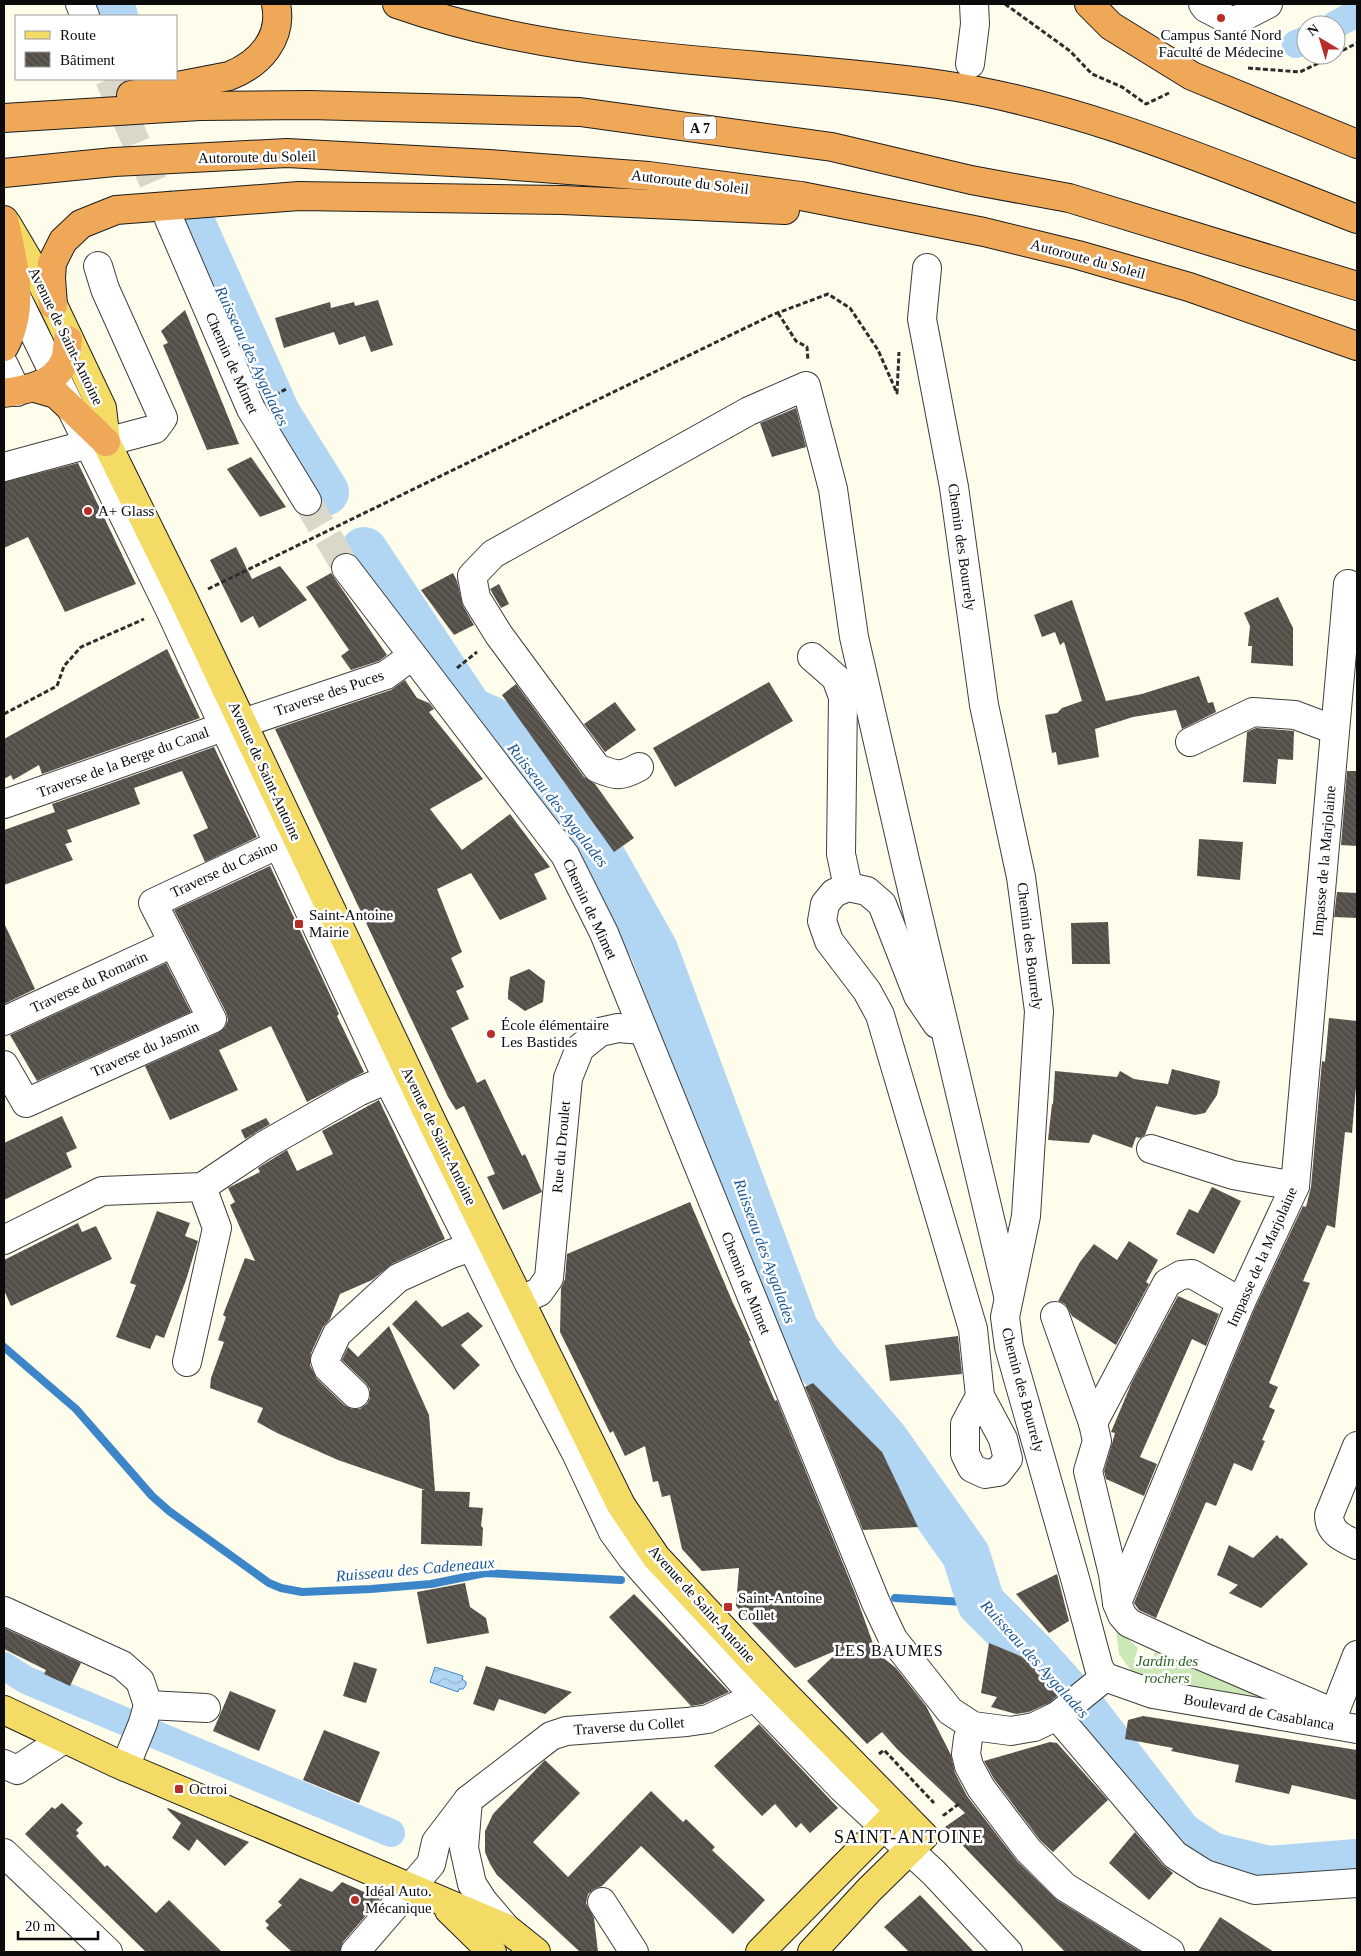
<svg xmlns="http://www.w3.org/2000/svg" width="1361" height="1956" viewBox="0 0 1361 1956" font-family="Georgia,serif">
	<style>
		.garden { fill: #cce7b6 }
		.water { fill: url(#water-waves); stroke: #3b85c8 }
		.lines { fill: none; stroke-linecap: round; stroke-linejoin: round }
		.stream { stroke: #3b85c8; stroke-width: 8 }
		.canal { stroke: #b1d6f4; stroke-width: 28 }
		.river { stroke: #b1d6f4; stroke-width: 48 }
		.building { fill: url(#building-back-hatch) }
		.minor-tunnel { stroke: #dad8c9; stroke-width: 28; stroke-dasharray: 28 14; stroke-linecap: butt }
		.minor-casing { stroke: #3e3e3e; stroke-width: 30 }
		.major-casing { stroke: #1c1c1c; stroke-width: 30 }
		.highway-casing { stroke: #1c1c1c; stroke-width: 30 }
		.path { stroke: #2d2d2d; stroke-width: 3; stroke-dasharray: 5 2.5; stroke-linecap: butt }
		.minor { stroke: #fff; stroke-width: 28 }
		.major { stroke: #f4db65; stroke-width: 28 }
		.highway { stroke: #efa858; stroke-width: 28 }
		.poi-dot { fill: #b62d29; stroke: #fff; stroke-width: 2 }
		.labels { text-anchor: middle; dominant-baseline: central; stroke-width: 5; stroke-linejoin: round; paint-order: stroke }
		.shield { fill: #fff; stroke: #545454; stroke-width: 1 }
		.shield-label { font-size: 14px; font-weight: bold; fill: #0b0b0b }
		.poi-label { font-size: 15px; fill: #0b0b0b; stroke: #fff; text-anchor: start }
		.street-label { font-size: 15px; fill: #0b0b0b; stroke: #fff }
		.park-label { font-size: 15px; font-style: italic; fill: #28601f; stroke: #fff }
		.water-label { font-size: 16px; font-style: italic; fill: #1a5898; stroke: #fff }
		.neighbourhood-label { font-size: 16px; letter-spacing: 1px; fill: #0b0b0b; stroke: #fff }
		.quarter-label { font-size: 18px; letter-spacing: 1px; fill: #0b0b0b; stroke: #fff }
	</style>
	<defs>
		<pattern id="water-waves" width="16" height="10" patternUnits="userSpaceOnUse" patternTransform="scale(1.25)"><rect width="16" height="10" fill="#b1d6f4"/><path d="M0 5q4-4 8 0t8 0" fill="none" stroke="#97b6d0"/></pattern>
		<pattern id="building-back-hatch" width="6" height="6" patternUnits="userSpaceOnUse" patternTransform="scale(1.25)"><rect width="6" height="6" fill="#544e48"/><path d="M-1 5l2 2M0 0l6 6M5-1l2 2" fill="none" stroke="#68635e"/></pattern>
	</defs>
	<rect width="100%" height="100%" fill="#fefceb"/>
	<polygon class="garden" points="1116,1629 1138,1648 1134,1661 1150,1666 1156,1649 1306,1707 1163,1687 1132,1672 1119,1654"/>
	<polygon class="water" points="435,1667 463,1676 462,1679 466,1682 466,1685 463,1689 459,1689 458,1692 430,1682"/>
	<g class="lines">
		<g class="stream">
			<polyline points="4,1347 76,1409 152,1496 169,1511 269,1583 281,1588 302,1592 371,1589 431,1584 485,1573 621,1580"/>
			<polyline points="895,1598 981,1603"/>
		</g>
		<g class="canal">
			<polyline points="1335,25 1357,13"/>
			<polyline points="1296,44 1306,40"/>
			<polyline points="4,1666 26,1680 131,1724"/>
			<polyline points="154,1734 391,1833"/>
		</g>
		<g class="river">
			<polyline points="109,4 114,16"/>
			<polyline points="188,216 277,415 325,492"/>
			<polyline points="364,551 470,711 491,720 604,861 654,950 795,1330 818,1362 884,1439 966,1555 981,1603 1035,1657 1085,1713 1179,1835 1211,1856 1269,1870 1357,1863"/>
		</g>
	</g>
	<g class="building">
		<polygon points="378,300 393,345 371,352 365,336 339,345 334,332 284,348 275,318 330,302 331,308 354,302 355,306"/>
		<polygon points="185,310 239,444 207,450 163,345 168,343 161,331"/>
		<polygon points="796,408 806,447 772,457 760,423"/>
		<polygon points="251,457 286,507 260,517 227,469"/>
		<polygon points="78,463 136,584 65,612 28,537 4,548 4,482"/>
		<polygon points="236,547 252,579 280,566 307,600 259,628 253,616 241,623 210,560"/>
		<polygon points="331,573 387,655 379,661 351,670 341,656 349,650 306,587"/>
		<polygon points="453,573 457,581 463,606 474,625 454,635 421,590"/>
		<polygon points="499,584 509,604 501,608 490,589"/>
		<polygon points="1278,597 1293,628 1293,666 1251,663 1252,646 1248,646 1250,626 1244,613"/>
		<polygon points="1072,600 1106,701 1142,694 1199,676 1208,703 1213,702 1216,712 1182,729 1176,710 1133,717 1095,729 1099,757 1058,765 1056,752 1052,753 1045,715 1057,713 1062,708 1082,701 1064,642 1060,645 1055,632 1042,637 1034,615"/>
		<polygon points="167,649 200,718 42,774 39,765 13,780 11,775 4,779 4,739"/>
		<polygon points="405,680 417,698 429,703 434,709 429,712 483,779 430,809 462,850 510,814 550,867 534,874 547,899 500,920 471,873 437,889 462,952 451,958 464,987 456,991 469,1019 451,1028 477,1083 485,1079 522,1156 525,1154 542,1192 503,1210 487,1177 495,1174 464,1106 456,1110 448,1097 275,729 391,690"/>
		<polygon points="769,682 793,721 675,787 653,748"/>
		<polygon points="516,684 584,777 595,784 634,838 614,852 502,695"/>
		<polygon points="615,702 636,730 605,752 584,724"/>
		<polygon points="1256,728 1294,731 1293,760 1278,759 1276,784 1243,782 1247,732"/>
		<polygon points="214,747 257,837 205,862 193,835 208,828 182,771 134,788 140,804 67,830 72,842 65,844 73,860 4,885 4,830 55,812 52,804"/>
		<polygon points="1347,771 1357,771 1357,846 1341,845"/>
		<polygon points="1199,839 1243,842 1240,880 1197,876"/>
		<polygon points="270,866 339,1014 337,1016 364,1072 307,1102 271,1026 219,1050 238,1090 170,1120 145,1066 218,1033 225,1027 228,1020 226,1012 174,910"/>
		<polygon points="1337,892 1357,893 1357,918 1334,917"/>
		<polygon points="1108,922 1110,964 1072,964 1071,923"/>
		<polygon points="4,923 35,989 4,1004"/>
		<polygon points="166,963 191,1012 37,1081 10,1035"/>
		<polygon points="529,969 545,981 543,1002 525,1011 508,999 508,993 510,977"/>
		<polygon points="1329,1018 1357,1021 1357,1075 1352,1133 1345,1132 1335,1228 1327,1225 1303,1281 1310,1283 1269,1383 1278,1387 1269,1407 1275,1410 1262,1440 1265,1441 1252,1471 1234,1463 1216,1506 1206,1502 1156,1618 1139,1610 1134,1603 1255,1308 1303,1206 1306,1207 1311,1187 1322,1061 1325,1062"/>
		<polygon points="1172,1069 1220,1081 1217,1095 1205,1113 1195,1115 1156,1106 1145,1135 1140,1138 1136,1137 1132,1148 1093,1134 1089,1143 1048,1140 1052,1104 1053,1104 1055,1071 1117,1077 1120,1071 1134,1079 1168,1084"/>
		<polygon points="379,1100 445,1239 392,1264 372,1280 340,1294 330,1319 323,1327 311,1353 310,1365 317,1379 344,1405 352,1409 360,1409 367,1404 370,1398 370,1389 366,1383 342,1360 348,1347 358,1357 389,1326 429,1415 435,1491 470,1492 469,1507 483,1508 481,1526 483,1528 482,1546 421,1544 422,1490 425,1490 338,1460 277,1433 257,1422 263,1408 210,1388 211,1378 224,1342 218,1340 226,1317 223,1315 245,1258 255,1261 230,1205 235,1202 228,1188 260,1172 258,1168 287,1150 297,1171 333,1154 322,1131"/>
		<polygon points="62,1116 77,1148 66,1153 72,1167 4,1200 4,1143"/>
		<polygon points="266,1118 270,1124 245,1139 241,1130"/>
		<polygon points="1212,1187 1241,1201 1214,1254 1176,1234 1189,1209 1198,1213"/>
		<polygon points="690,1202 733,1303 751,1341 749,1341 775,1401 777,1400 856,1596 876,1652 896,1668 926,1706 951,1755 955,1773 967,1796 1017,1861 1057,1900 1141,1952 1065,1952 945,1827 965,1813 897,1749 882,1732 867,1744 807,1681 842,1648 795,1668 736,1606 739,1568 702,1571 682,1549 670,1495 662,1497 658,1481 653,1482 645,1446 625,1456 613,1431 610,1433 560,1332 561,1288 565,1279 567,1254"/>
		<polygon points="157,1211 190,1223 185,1236 198,1241 186,1280 164,1338 156,1335 150,1349 116,1337 136,1285 130,1283"/>
		<polygon points="78,1223 82,1232 96,1226 112,1259 11,1306 4,1290 4,1260"/>
		<polygon points="1129,1241 1158,1260 1146,1282 1149,1284 1116,1345 1072,1316 1065,1304 1058,1301 1080,1262 1094,1244 1117,1260"/>
		<polygon points="1178,1296 1219,1314 1206,1346 1192,1339 1140,1457 1157,1464 1144,1496 1106,1479 1104,1471 1115,1433 1111,1432 1132,1382"/>
		<polygon points="416,1300 442,1327 468,1312 483,1326 461,1345 480,1365 454,1390 392,1324"/>
		<polygon points="958,1336 962,1374 890,1381 885,1345"/>
		<polygon points="813,1383 882,1452 918,1527 863,1530 805,1387"/>
		<polygon points="1277,1535 1280,1539 1282,1538 1308,1564 1261,1608 1229,1593 1238,1585 1217,1575 1229,1545 1253,1558"/>
		<polygon points="1057,1574 1069,1621 1049,1633 1016,1594"/>
		<polygon points="465,1583 470,1607 486,1618 489,1633 427,1644 417,1592"/>
		<polygon points="634,1594 663,1623 729,1692 703,1704 691,1706 609,1617"/>
		<polygon points="4,1628 81,1663 70,1686 44,1674 46,1670 4,1649"/>
		<polygon points="989,1643 1030,1660 1059,1694 1049,1703 1029,1712 1016,1714 991,1707 997,1697 981,1693"/>
		<polygon points="354,1662 377,1669 366,1703 343,1696"/>
		<polygon points="486,1666 572,1692 545,1714 499,1699 494,1711 473,1704"/>
		<polygon points="230,1691 276,1710 259,1751 213,1731"/>
		<polygon points="1143,1716 1357,1750 1357,1800 1292,1785 1289,1794 1235,1782 1239,1765 1171,1751 1173,1748 1125,1739 1128,1720"/>
		<polygon points="759,1724 838,1808 810,1833 801,1823 796,1828 775,1804 762,1816 714,1766"/>
		<polygon points="324,1730 380,1752 359,1803 303,1780"/>
		<polygon points="1050,1742 1057,1743 1108,1800 1053,1852 1040,1840 994,1779 984,1761"/>
		<polygon points="545,1760 580,1793 533,1842 568,1877 651,1791 683,1822 686,1819 715,1847 712,1850 765,1900 733,1934 641,1846 602,1886 594,1889 588,1894 586,1903 594,1918 598,1952 580,1952 497,1875 490,1864 485,1852 485,1831 493,1814"/>
		<polygon points="62,1803 83,1823 76,1830 79,1833 76,1836 105,1867 107,1865 156,1913 169,1900 222,1952 146,1952 25,1834 52,1807 55,1809"/>
		<polygon points="168,1808 227,1833 249,1842 225,1866 197,1839 189,1851 172,1838 181,1823 167,1809"/>
		<polygon points="1135,1832 1163,1865 1173,1873 1149,1900 1109,1863"/>
		<polygon points="300,1878 332,1892 342,1882 380,1899 343,1942 340,1952 292,1952 266,1928 269,1925 265,1921 282,1905 278,1902"/>
		<polygon points="920,1895 941,1917 974,1952 909,1952 884,1927"/>
		<polygon points="1220,1917 1274,1952 1198,1952"/>
	</g>
	<g class="lines">
		<g class="minor-tunnel">
			<polyline points="109,79 169,219"/>
			<polyline points="307,501 346,568"/>
		</g>
		<g class="minor-casing">
			<g id="minor">
				<polyline points="80,4 85,16"/>
				<polyline points="1203,4 1206,8 1233,22 1268,4"/>
				<polyline points="970,64 975,24 974,4"/>
				<polyline points="169,219 251,409 307,501"/>
				<polyline points="927,268 922,319 954,487 984,705 1021,877 1039,1011 1026,1216 1005,1317 1009,1347 1076,1582 1099,1668 1105,1677"/>
				<polyline points="11,286 169,608 388,1080 472,1247 528,1362 576,1453 613,1532 632,1558 755,1697 842,1788 934,1873 1008,1952"/>
				<polyline points="4,365 17,392"/>
				<polyline points="4,467 89,444 106,442 155,429 163,418 105,289 98,266"/>
				<polyline points="346,568 565,855 604,933 876,1603 893,1639 950,1711 973,1726 1011,1731 1034,1727 1057,1716 1105,1677"/>
				<polyline points="812,657 836,678 843,697 841,854 848,887"/>
				<polyline points="1190,742 1253,712 1295,715 1335,730"/>
				<path d="M639 767C621 777 616 776 597 768L499 635 476 598 472 576 493 554 749 411 806 386 833 489 854 637 905 860 1008 1295"/>
				<polyline points="4,804 223,727 243,723 386,675 412,656"/>
				<polyline points="4,1021 173,943"/>
				<polyline points="937,1024 918,996 882,904 867,891 848,887 834,893 825,904 822,921 829,941 867,991 880,1015 973,1329 980,1396 965,1424 965,1454 972,1468 985,1474 998,1472 1008,1459 1003,1439 980,1396"/>
				<polyline points="4,1065 26,1103 212,1019 153,903 294,837"/>
				<polyline points="1151,1149 1233,1175 1295,1186"/>
				<polyline points="4,1240 102,1191 202,1187 263,1146 358,1092 404,1072"/>
				<polyline points="519,1301 539,1292 549,1278 568,1078 580,1048 600,1032 618,1028 643,1030"/>
				<polyline points="1055,1316 1093,1423 1097,1441 1088,1471 1113,1574 1117,1603"/>
				<polyline points="187,1362 217,1228 202,1187"/>
				<polyline points="355,1394 328,1368 325,1360 337,1334 398,1278 451,1254 472,1247"/>
				<polyline points="1093,1423 1167,1283 1181,1275 1192,1274 1241,1302"/>
				<path d="M1357 1446 1329 1515C1329 1533 1343 1538 1357 1545"/>
				<polyline points="4,1611 122,1665 140,1681 148,1705 143,1723 125,1767"/>
				<polyline points="1105,1677 1153,1694 1357,1729"/>
				<polyline points="148,1705 206,1708"/>
				<polyline points="1334,1713 1199,1655 1129,1623 1122,1615 1117,1603 1241,1302 1295,1186 1348,584"/>
				<polyline points="1057,1716 1175,1855 1205,1874 1255,1890 1357,1883"/>
				<polyline points="1330,1724 1357,1655"/>
				<polyline points="973,1726 968,1738 966,1754 969,1766 981,1788 1028,1850 1065,1887 1170,1952"/>
				<polyline points="4,1764 17,1770 64,1739"/>
				<polyline points="468,1800 464,1848 472,1884 483,1901 506,1928"/>
				<polyline points="4,1853 108,1952"/>
				<polyline points="602,1902 634,1952"/>
				<polyline points="355,1952 431,1864 436,1842 468,1800 551,1736 566,1731 687,1722 708,1719 755,1697 768,1686"/>
			</g>
		</g>
		<g class="major-casing">
			<g id="major">
				<polyline points="7,224 40,280 53,305 102,408 106,442 184,600 433,1124 621,1505 656,1557 773,1682 924,1836 869,1890 812,1952"/>
				<polyline points="4,1710 116,1763 506,1928 536,1952"/>
				<polyline points="449,1910 492,1952"/>
				<polyline points="760,1952 899,1811"/>
			</g>
		</g>
		<g class="highway-casing">
			<g id="highway">
				<path d="M397 4C570 65 757 59 937 84 1083 105 1220 166 1357 219"/>
				<polyline points="1089,4 1111,26 1192,76 1357,144"/>
				<path d="M131 95 229 76C260 64 283 38 276 4"/>
				<polyline points="4,118 200,106 309,105 580,112 832,147 971,180 1069,198 1357,286"/>
				<polyline points="4,173 114,162 287,153 489,164 649,176 801,196 984,232 1078,255 1189,287 1357,346"/>
				<polyline points="53,305 51,278 52,263 63,241 81,224 116,210 299,196 562,200 785,210"/>
				<path d="M4 347C26 307 14 262 4 220"/>
				<polyline points="35,388 56,394 106,442"/>
				<path d="M4 393C27 390 55 385 65 360 67 354 67 346 68 340"/>
			</g>
		</g>
		<g class="path">
			<polyline points="1005,4 1070,51 1092,74 1122,87 1146,104 1169,93"/>
			<polyline points="1336,54 1357,43"/>
			<polyline points="1248,68 1300,72 1335,55"/>
			<polyline points="778,313 796,341 807,347 808,361"/>
			<polyline points="275,395 288,388"/>
			<polyline points="208,589 772,315 828,294 850,308 878,350 897,393 899,352"/>
			<polyline points="457,668 477,652"/>
			<polyline points="4,714 57,686 64,666 81,647 144,619"/>
			<polyline points="879,1754 884,1750 934,1803"/>
			<polyline points="943,1814 944,1815 960,1803"/>
		</g>
		<use href="#minor" class="minor"/>
		<use href="#major" class="major"/>
		<use href="#highway" class="highway"/>
	</g>
	<g class="poi-dot">
		<circle cx="1221" cy="18" r="5"/>
		<circle cx="88" cy="511" r="5"/>
		<rect x="294" y="919" width="10" height="10" rx="2.5"/>
		<circle cx="491" cy="1034" r="5"/>
		<rect x="723" y="1602" width="10" height="10" rx="2.5"/>
		<rect x="174" y="1784" width="10" height="10" rx="2.5"/>
		<circle cx="355" cy="1900" r="5"/>
	</g>
	<g class="labels">
		<rect class="shield" x="684" y="116.5" width="32" height="23" rx="4"/>
		<g class="shield-label">
			<text x="700" y="128">A 7</text>
		</g>
		<g class="poi-label">
			<text x="1221" y="35" text-anchor="middle">Campus Santé Nord<tspan x="1221" dy="17">Faculté de Médecine</tspan></text>
			<text x="98" y="511">A+ Glass</text>
			<text x="309" y="915">Saint-Antoine<tspan x="309" dy="17">Mairie</tspan></text>
			<text x="501" y="1025">École élémentaire<tspan x="501" dy="17">Les Bastides</tspan></text>
			<text x="738" y="1598">Saint-Antoine<tspan x="738" dy="17">Collet</tspan></text>
			<text x="189" y="1789">Octroi</text>
			<text x="365" y="1891">Idéal Auto.<tspan x="365" dy="17">Mécanique</tspan></text>
		</g>
		<g class="street-label">
			<text transform="translate(257 157) rotate(-1)">Autoroute du Soleil</text>
			<text transform="translate(690 182) rotate(7)">Autoroute du Soleil</text>
			<text transform="translate(1088 259) rotate(15)">Autoroute du Soleil</text>
			<text transform="translate(66 336) rotate(64)">Avenue de Saint-Antoine</text>
			<text transform="translate(232 363) rotate(66)">Chemin de Mimet</text>
			<text transform="translate(962 547) rotate(82)">Chemin des Bourrely</text>
			<text transform="translate(329 693) rotate(-19)">Traverse des Puces</text>
			<text transform="translate(123 762) rotate(-20)">Traverse de la Berge du Canal</text>
			<text transform="translate(265 771) rotate(65)">Avenue de Saint-Antoine</text>
			<text transform="translate(1324 861) rotate(-85)">Impasse de la Marjolaine</text>
			<text transform="translate(224 869) rotate(-25)">Traverse du Casino</text>
			<text transform="translate(590 909) rotate(65)">Chemin de Mimet</text>
			<text transform="translate(1030 946) rotate(83)">Chemin des Bourrely</text>
			<text transform="translate(89 982) rotate(-25)">Traverse du Romarin</text>
			<text transform="translate(145 1049) rotate(-24)">Traverse du Jasmin</text>
			<text transform="translate(439 1136) rotate(64)">Avenue de Saint-Antoine</text>
			<text transform="translate(561 1147) rotate(-85)">Rue du Droulet</text>
			<text transform="translate(1262 1257) rotate(-66)">Impasse de la Marjolaine</text>
			<text transform="translate(746 1283) rotate(68)">Chemin de Mimet</text>
			<text transform="translate(1023 1390) rotate(75)">Chemin des Bourrely</text>
			<text transform="translate(702 1604) rotate(48)">Avenue de Saint-Antoine</text>
			<text transform="translate(1259 1712) rotate(10)">Boulevard de Casablanca</text>
			<text transform="translate(629 1726) rotate(-4)">Traverse du Collet</text>
		</g>
		<g class="park-label">
			<text x="1167" y="1661">Jardin des<tspan x="1167" dy="17">rochers</tspan></text>
		</g>
		<g class="water-label">
			<text transform="translate(252 356) rotate(65)">Ruisseau des Aygalades</text>
			<text transform="translate(558 805) rotate(52)">Ruisseau des Aygalades</text>
			<text transform="translate(765 1251) rotate(70)">Ruisseau des Aygalades</text>
			<text transform="translate(415 1569) rotate(-5)">Ruisseau des Cadeneaux</text>
			<text transform="translate(1035 1659) rotate(48)">Ruisseau des Aygalades</text>
		</g>
		<g class="neighbourhood-label">
			<text x="889" y="1650">LES BAUMES</text>
		</g>
		<g class="quarter-label">
			<text x="909" y="1837">SAINT-ANTOINE</text>
		</g>
	</g>
	<rect width="1361" height="1956" fill="none" stroke="#0b0b0b" stroke-width="10"/>
	<rect x="15" y="15" width="162" height="65" fill="#ffffff" stroke="#9d9d9d"/>
	<rect x="25" y="31" width="25" height="8" fill="#f4db65" stroke="#9d9d9d"/>
	<text x="60" y="40" font-size="15" fill="#0b0b0b">Route</text>
	<rect x="25" y="52" width="25" height="15" fill="url(#building-back-hatch)" stroke="#9d9d9d"/>
	<text x="60" y="65" font-size="15" fill="#0b0b0b">Bâtiment</text>
	<g transform="translate(1321 40) rotate(322)"><circle r="24" fill="#ffffff" stroke="#9d9d9d"/>
	<path d="M0-4L9 19L0 12L-9 19Z" fill="#b62d29"/>
	<text y="-8" font-size="14" font-weight="bold" text-anchor="middle" fill="#0b0b0b">N</text>
	</g>
	<path d="M18 1931v8h80v-8" fill="none" stroke="#0b0b0b" stroke-width="2.5"/>
	<text x="25" y="1931" font-size="15" fill="#0b0b0b" stroke="#ffffff" stroke-width="4" paint-order="stroke">20 m</text>
</svg>
